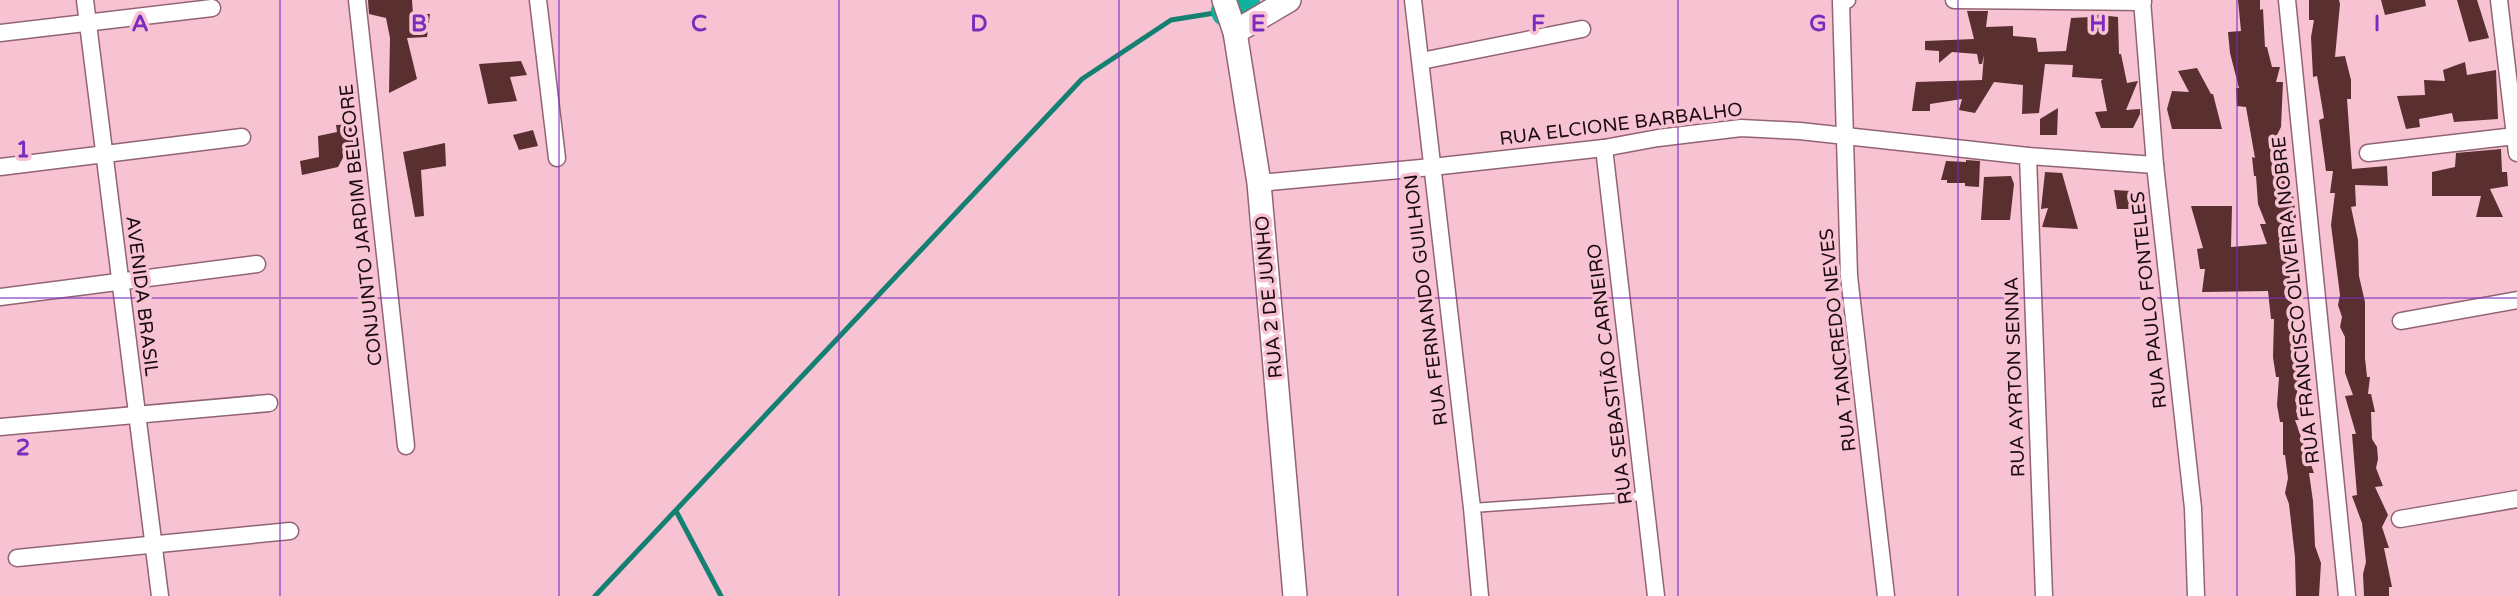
<svg xmlns="http://www.w3.org/2000/svg" width="2517" height="596" viewBox="0 0 2517 596" font-family="'Varela Round',sans-serif">
	<style>
		.lines { fill: none; stroke-linecap: round; stroke-linejoin: round }
		.stream { stroke: #138072; stroke-width: 5 }
		.river { stroke: #0fb39d; stroke-width: 32 }
		.building { fill: #592f2f }
		.lane-casing { stroke: #926472; stroke-width: 11 }
		.street-casing { stroke: #926472; stroke-width: 19 }
		.secondary-casing { stroke: #926472; stroke-width: 26 }
		.lane { stroke: #fff; stroke-width: 8 }
		.street { stroke: #fff; stroke-width: 16 }
		.secondary { stroke: #fff; stroke-width: 23 }
		.grid { fill: none; stroke: #7b2cbf; stroke-width: 2; stroke-opacity: 0.55 }
		.labels { text-anchor: middle; dominant-baseline: central; stroke-width: 7; stroke-linejoin: round; paint-order: stroke }
		.street-label { font-size: 19px; fill: #1b0a0f; stroke: #f7c3d2 }
		.grid-label { font-size: 23px; text-anchor: middle; font-weight: bold; fill: #7b2cbf; stroke: #f7c3d2; stroke-width: 7; stroke-linejoin: round; paint-order: stroke }
	</style>
	<rect width="100%" height="100%" fill="#f7c3d2"/>
	<g class="lines">
		<g class="stream">
			<polyline points="676,511 721,596"/>
			<polyline points="595,596 1082,79 1171,20 1221,12"/>
		</g>
		<polyline class="river" points="1227,11 1244,0"/>
	</g>
	<g class="building">
		<polygon points="368,0 412,0 413,14 430,14 427,37 407,38 417,79 389,93 390,38 386,18 369,14"/>
		<polygon points="2238,0 2260,0 2260,10 2263,9 2265,47 2267,47 2272,67 2280,67 2276,82 2283,82 2281,127 2277,135 2291,180 2296,218 2290,218 2286,262 2289,261 2291,301 2295,310 2295,345 2301,373 2295,402 2300,401 2296,411 2299,420 2295,420 2314,473 2309,473 2313,501 2315,546 2321,563 2319,596 2296,596 2295,557 2289,504 2285,493 2288,478 2285,455 2283,455 2283,422 2280,422 2277,405 2279,377 2276,377 2273,357 2274,319 2271,319 2268,291 2202,292 2205,269 2200,269 2197,249 2203,248 2191,206 2232,206 2231,247 2267,244 2260,224 2266,224 2258,204 2256,176 2254,176 2252,157 2255,158 2246,107 2237,106 2236,88 2239,88 2230,53 2228,32 2241,31"/>
		<polygon points="2309,0 2339,0 2340,4 2335,57 2345,56 2351,80 2351,99 2347,99 2352,169 2387,166 2388,186 2355,185 2356,206 2351,207 2358,240 2359,276 2365,302 2365,358 2367,377 2370,377 2368,394 2371,394 2375,412 2371,412 2372,439 2377,447 2378,459 2376,468 2383,486 2375,487 2388,515 2382,527 2389,548 2384,548 2392,587 2389,587 2389,596 2364,596 2363,574 2366,562 2362,523 2352,496 2357,495 2352,434 2356,434 2345,396 2353,395 2345,373 2345,337 2340,327 2342,317 2338,305 2340,295 2331,225 2335,193 2330,193 2333,171 2326,171 2319,120 2324,118 2317,76 2313,77 2311,37 2314,20 2309,20"/>
		<polygon points="2381,0 2425,0 2426,6 2385,15"/>
		<polygon points="2457,0 2477,0 2489,38 2469,42"/>
		<polygon points="1967,11 1988,11 1986,27 2013,26 2013,36 2036,38 2038,52 2066,51 2071,18 2091,17 2091,14 2118,17 2119,54 2121,54 2127,83 2138,81 2126,110 2140,109 2140,114 2133,128 2101,128 2095,112 2107,111 2101,81 2103,79 2072,77 2073,65 2045,64 2039,113 2022,114 2023,85 1994,82 1975,113 1959,110 1962,99 1930,104 1930,111 1912,111 1916,82 1982,80 1984,55 1982,64 1979,64 1977,54 1952,52 1939,63 1939,51 1925,50 1925,41 1974,39"/>
		<polygon points="521,61 527,75 510,77 517,101 488,104 479,64"/>
		<polygon points="2465,62 2467,75 2496,70 2498,119 2454,122 2452,113 2419,119 2420,127 2406,129 2397,96 2425,95 2424,80 2445,81 2443,70"/>
		<polygon points="2197,68 2211,94 2213,94 2222,129 2172,129 2167,109 2172,91 2189,92 2178,71"/>
		<polygon points="2058,108 2057,135 2040,135 2040,119"/>
		<polygon points="355,124 358,150 346,152 338,167 302,175 300,161 319,157 318,136 337,132 336,125"/>
		<polygon points="533,130 538,146 519,150 513,135"/>
		<polygon points="445,143 446,166 421,170 424,216 415,217 403,152"/>
		<polygon points="2501,149 2502,172 2507,172 2508,186 2490,189 2503,217 2476,217 2481,196 2432,196 2432,172 2455,167 2456,153"/>
		<polygon points="1966,160 1980,161 1979,187 1965,186 1965,183 1947,183 1947,180 1941,180 1946,161 1966,162"/>
		<polygon points="2045,172 2062,173 2078,229 2042,227 2048,208 2041,209"/>
		<polygon points="2011,176 2014,184 2010,220 1981,220 1984,177"/>
		<polygon points="2114,190 2147,192 2145,209 2117,209"/>
	</g>
	<g class="lines">
		<g class="lane-casing">
			<polyline id="lane" points="1472,508 1645,496"/>
		</g>
		<g class="street-casing">
			<g id="street">
				<polyline points="85,0 160,596"/>
				<polyline points="357,0 406,446"/>
				<polyline points="538,0 557,158"/>
				<polyline points="1413,0 1472,508 1480,596"/>
				<polyline points="1847,0 1841,2 1849,276 1886,596"/>
				<polyline points="1954,0 2143,2"/>
				<polyline points="2142,0 2155,165 2193,508 2196,596"/>
				<polyline points="2287,0 2347,596"/>
				<polyline points="2499,0 2517,153"/>
				<polyline points="0,33 212,8"/>
				<polyline points="1421,61 1582,29"/>
				<polyline points="1604,148 1656,596"/>
				<polyline points="2368,153 2515,136"/>
				<polyline points="2028,156 2044,596"/>
				<polyline points="0,167 242,137"/>
				<polyline points="1259,183 1432,167 1604,148 1658,138 1741,128 1800,131 2028,156 2155,165"/>
				<polyline points="0,297 257,264"/>
				<polyline points="2401,321 2517,300"/>
				<polyline points="0,427 269,403"/>
				<polyline points="2400,519 2517,499"/>
				<polyline points="17,558 290,531"/>
			</g>
		</g>
		<g class="secondary-casing">
			<g id="secondary">
				<polyline points="1224,0 1235,32 1259,183 1295,596"/>
				<polyline points="1235,32 1289,0"/>
			</g>
		</g>
		<use href="#lane" class="lane"/>
		<use href="#street" class="street"/>
		<use href="#secondary" class="secondary"/>
	</g>
	<path class="grid" d="M280 0V596M559 0V596M839 0V596M1119 0V596M1398 0V596M1678 0V596M1958 0V596M2237 0V596M0 298H2517"/>
	<g class="labels">
		<g class="street-label">
			<text transform="translate(1621 124) rotate(-7)">RUA ELCIONE BARBALHO</text>
			<text transform="translate(361 225) rotate(-96)">CONJUNTO JARDIM BELCORE</text>
			<text transform="translate(142 296) rotate(83)">AVENIDA BRASIL</text>
			<text transform="translate(1269 297) rotate(-95)">RUA 2 DE JUNHO</text>
			<text transform="translate(1426 300) rotate(-97)">RUA FERNANDO GUILHON</text>
			<text transform="translate(2149 300) rotate(-96)">RUA PAULO FONTELES</text>
			<text transform="translate(2296 300) rotate(-96)">RUA FRANCISCO OLIVEIRA NOBRE</text>
			<text transform="translate(1838 340) rotate(-96)">RUA TANCREDO NEVES</text>
			<text transform="translate(1610 374) rotate(-97)">RUA SEBASTIÃO CARNEIRO</text>
			<text transform="translate(2015 377) rotate(-92)">RUA AYRTON SENNA</text>
		</g>
	</g>
	<g class="grid-label">
		<text x="140" y="31">A</text>
		<text x="419" y="31">B</text>
		<text x="699" y="31">C</text>
		<text x="979" y="31">D</text>
		<text x="1258" y="31">E</text>
		<text x="1538" y="31">F</text>
		<text x="1818" y="31">G</text>
		<text x="2098" y="31">H</text>
		<text x="2377" y="31">I</text>
		<text x="23" y="157">1</text>
		<text x="23" y="455">2</text>
	</g>
</svg>
